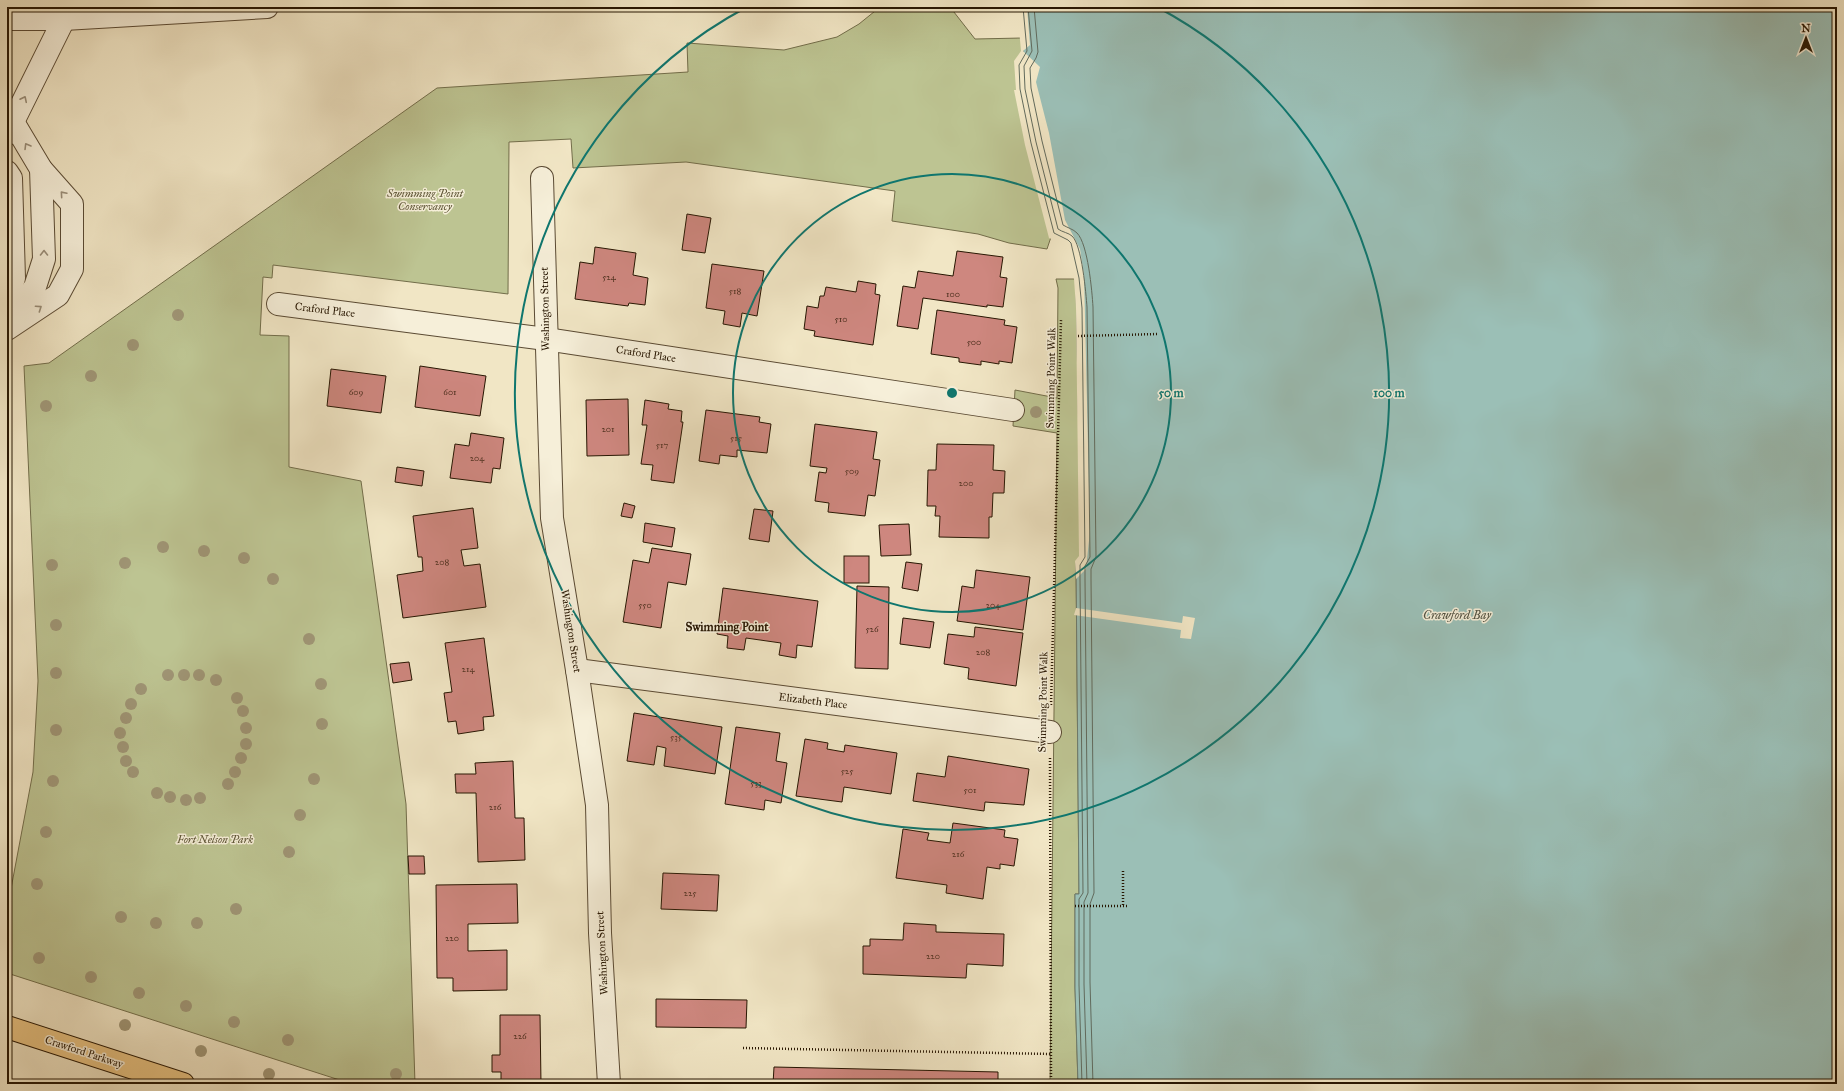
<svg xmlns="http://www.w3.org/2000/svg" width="1844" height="1091" viewBox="0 0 1844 1091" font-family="'IM FELL Great Primer',serif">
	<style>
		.green { fill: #bdc492; stroke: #726d4a }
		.water { fill: #9bbfb6; stroke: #6d7b6e }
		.pier { fill: #f1e6c5 }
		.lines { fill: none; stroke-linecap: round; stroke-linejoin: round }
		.shore { stroke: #616a5c; stroke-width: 1 }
		.building { fill: #ce877f; stroke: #271602 }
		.minor-casing { stroke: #5a4a33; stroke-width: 24 }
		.major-casing { stroke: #271602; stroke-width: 24 }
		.path { stroke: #271602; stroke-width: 2.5; stroke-dasharray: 1 2; stroke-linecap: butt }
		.minor { stroke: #f6efd9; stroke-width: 22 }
		.major { stroke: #e8c382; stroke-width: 22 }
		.tree { fill: #9f9575 }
		.oneway { stroke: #998d78 }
		.ring { fill: none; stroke: #0f766e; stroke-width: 2 }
		.labels { text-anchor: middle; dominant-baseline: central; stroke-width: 3; stroke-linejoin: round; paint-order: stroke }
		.number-label { font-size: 9px; fill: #513221 }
		.park-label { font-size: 11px; font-style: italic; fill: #5c5334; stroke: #f6efd9 }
		.street-label { font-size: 11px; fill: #271602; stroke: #f6efd9 }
		.water-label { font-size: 12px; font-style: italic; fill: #505141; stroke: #f6efd9 }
		.neighbourhood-label { font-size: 12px; font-weight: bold; fill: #271602; stroke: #f6efd9 }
		.centre { fill: #0f766e; stroke: #f6efd9; stroke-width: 2 }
		.ring-label { font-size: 12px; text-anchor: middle; font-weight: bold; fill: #0f766e; stroke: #f6efd9; stroke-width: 3; stroke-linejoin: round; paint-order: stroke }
	</style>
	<rect width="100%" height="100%" fill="#f1e6c5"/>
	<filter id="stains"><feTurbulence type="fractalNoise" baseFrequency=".005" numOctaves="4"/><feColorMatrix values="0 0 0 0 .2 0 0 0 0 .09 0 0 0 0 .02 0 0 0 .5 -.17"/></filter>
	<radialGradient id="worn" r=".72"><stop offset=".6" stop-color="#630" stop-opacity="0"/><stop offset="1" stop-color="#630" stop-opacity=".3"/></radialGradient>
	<g class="green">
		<polygon points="880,7 950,7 975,39 1022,38 1051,237 1047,249 1009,243 978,234 892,221 895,191 686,162 573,168 571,139 509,142 508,294 273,265 272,278 263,277 260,335 289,336 289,467 361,481 406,804 415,1084 352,1084 7,973 7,910 33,772 38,681 24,366 49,363 437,88 688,72 687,43 784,50 837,37 859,24"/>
		<polygon points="1056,279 1076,279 1081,557 1076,563 1079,894 1075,894 1075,987 1078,1084 1050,1084 1057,433 1013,426 1015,390 1057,398 1058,288"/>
	</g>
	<polygon class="water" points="1019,7 1837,7 1837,1084 1078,1084 1075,988 1075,894 1079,894 1076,563 1081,557 1076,279 1023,51"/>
	<g class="pier">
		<polygon points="1017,7 1027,7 1030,45 1023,51 1040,67 1036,82 1049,133 1065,220 1080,249 1084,275 1090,531 1086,569 1076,579 1075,561 1079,556 1076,308 1074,279 1065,245 1049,238 1025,145 1014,90 1016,90 1014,61 1021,51"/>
		<polygon points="1076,608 1182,623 1183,616 1195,618 1191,639 1180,638 1181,630 1074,615"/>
	</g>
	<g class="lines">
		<g class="shore">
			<polyline points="1023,7 1027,51 1019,65 1020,89 1031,143 1054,233 1068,240 1071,243 1079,278 1082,308 1085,557 1080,565 1080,579 1083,893 1079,899 1079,985 1082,1084"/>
			<path d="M1028 7 1032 51 1024 66 1025 89 1036 142 1058 229C1062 232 1069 233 1072 236 1082 245 1086 294 1087 307L1090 557 1085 566V579L1088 893 1084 902V984L1087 1084"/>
			<path d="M1034 7 1038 52 1036 58 1030 68 1031 88 1042 141 1063 225C1068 228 1073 229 1077 233 1088 244 1092 291 1093 307L1096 557 1091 569V579L1094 893 1090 904V982L1093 1084"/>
		</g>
	</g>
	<g class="building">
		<polygon points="687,214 711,218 705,253 682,250"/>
		<polygon points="595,247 636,253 633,275 648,278 645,305 629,303 628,306 575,299 580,262 593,264"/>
		<polygon points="957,251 1003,257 1000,277 1007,278 1003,307 987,305 987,307 923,298 918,329 897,326 903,286 915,288 918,271 953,276"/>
		<polygon points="712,264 764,271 757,316 742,313 740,327 723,324 725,311 706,308"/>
		<polygon points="858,281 876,284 875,294 880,295 873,345 814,336 815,331 804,329 807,306 818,308 820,296 824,296 826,287 856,292"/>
		<polygon points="937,310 1005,320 1004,325 1017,327 1012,363 999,361 999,364 981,361 981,365 959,362 959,358 931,354"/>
		<polygon points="420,366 486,376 480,416 415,407"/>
		<polygon points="331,369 386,376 381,413 327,406"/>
		<polygon points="628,399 629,455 587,456 586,400"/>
		<polygon points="645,400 669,404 668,409 682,411 681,422 683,422 674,483 651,480 653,465 641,464 647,425 642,425"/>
		<polygon points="706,410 760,417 759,422 771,424 767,453 737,450 737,457 720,455 719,464 699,461"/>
		<polygon points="815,424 877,432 873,459 880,460 875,496 868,495 865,516 828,512 829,503 815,501 819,472 826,473 827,468 810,466"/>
		<polygon points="471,433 504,438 500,469 493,468 491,483 450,478 455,444 469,446"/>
		<polygon points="937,444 994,445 993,470 1005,471 1004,493 993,493 992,517 989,517 989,538 939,537 940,516 935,516 936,506 927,506 928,470 936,470"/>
		<polygon points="397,467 424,471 422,486 395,482"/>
		<polygon points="624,503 635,506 632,518 621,516"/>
		<polygon points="473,508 478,548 461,550 464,566 480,564 486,607 403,618 397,575 423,571 422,557 418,557 413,516"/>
		<polygon points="754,509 773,511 769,542 749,539"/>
		<polygon points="645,523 675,528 672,547 643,542"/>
		<polygon points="909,524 911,555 881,556 879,525"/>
		<polygon points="652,548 691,554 686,585 668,582 661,628 623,622 633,560 649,563"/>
		<rect x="844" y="556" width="25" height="27"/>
		<polygon points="906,562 922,564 918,591 902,588"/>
		<polygon points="976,570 1030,577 1023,630 957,621 962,586 974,588"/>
		<polygon points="857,586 889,587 888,669 855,668"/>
		<polygon points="723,588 818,601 812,647 797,645 796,658 779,655 781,643 746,638 744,650 727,648 728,636 717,634"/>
		<polygon points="903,618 934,622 930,648 900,644"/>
		<polygon points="975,627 1023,633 1016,686 968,679 969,668 944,664 948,634 974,637"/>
		<polygon points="484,638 494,716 483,717 484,730 458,734 456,721 448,722 444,693 452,692 445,643"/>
		<polygon points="409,662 412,680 393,683 390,664"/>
		<polygon points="634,713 722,727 715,774 664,766 666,748 657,746 654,765 627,761"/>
		<polygon points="736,727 780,733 776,761 787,763 781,803 765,800 764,810 725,804"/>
		<polygon points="805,739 828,743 827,749 844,752 845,745 897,753 891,794 844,787 842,802 796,796"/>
		<polygon points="948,756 1029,769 1024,805 985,802 984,811 913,801 917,773 945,777"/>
		<polygon points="513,761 515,818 524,818 525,860 478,862 476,793 456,793 455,774 476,774 475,763"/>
		<polygon points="953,823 1005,830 1004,837 1018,839 1014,866 1000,864 1000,869 987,867 983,899 946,893 947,885 896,878 903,829 929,833 927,840 950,843"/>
		<polygon points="408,856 424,856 425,874 409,874"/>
		<polygon points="663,873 719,875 717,911 661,909"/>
		<polygon points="517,884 518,923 468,924 468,951 507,950 507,990 453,991 453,978 437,978 436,885"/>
		<polygon points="904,923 936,925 936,932 1004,934 1003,966 967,964 966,978 863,974 863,946 870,946 870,939 903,940"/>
		<polygon points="656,999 747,1000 746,1028 656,1027"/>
		<polygon points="500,1015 540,1015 541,1084 501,1084 501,1072 492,1072 492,1055 500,1055"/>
		<polygon points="774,1067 998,1072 998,1082 1013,1083 1013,1084 773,1084"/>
	</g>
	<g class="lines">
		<g class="minor-casing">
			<g id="minor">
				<polyline points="7,19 64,19 267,7"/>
				<polyline points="7,134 64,19"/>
				<polyline points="7,172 11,178 14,278 7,301"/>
				<polyline points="542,178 552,518 577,670 597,805 600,933 609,1084"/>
				<polyline points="278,304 546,339 1013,410"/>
				<polyline points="8,321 35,287 44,259 41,169"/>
				<polyline points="7,329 58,295 72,269 72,204 41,169 13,122"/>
				<polyline points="577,670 1050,732"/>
			</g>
		</g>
		<g class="major-casing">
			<polyline id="major" points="7,1027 183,1084"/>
		</g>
		<g class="path">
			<polyline points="1078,336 1158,334"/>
			<polyline points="1051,705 1061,320"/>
			<polyline points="1050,758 1051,1084"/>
			<polyline points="1123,871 1123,906"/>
			<polyline points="1075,906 1129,906"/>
			<polyline points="743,1048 1051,1054"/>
		</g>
		<use href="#minor" class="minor"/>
		<use href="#major" class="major"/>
	</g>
	<g class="tree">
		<circle cx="178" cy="315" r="6"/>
		<circle cx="133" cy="345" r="6"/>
		<circle cx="91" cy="376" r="6"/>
		<circle cx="46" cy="406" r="6"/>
		<circle cx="1036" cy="412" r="6"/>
		<circle cx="163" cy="547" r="6"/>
		<circle cx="204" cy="551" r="6"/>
		<circle cx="244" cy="558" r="6"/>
		<circle cx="125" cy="563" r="6"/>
		<circle cx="52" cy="565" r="6"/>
		<circle cx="273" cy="579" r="6"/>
		<circle cx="56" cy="625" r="6"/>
		<circle cx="309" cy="639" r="6"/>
		<circle cx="56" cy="673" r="6"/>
		<circle cx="168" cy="675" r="6"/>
		<circle cx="184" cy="675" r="6"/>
		<circle cx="199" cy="675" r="6"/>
		<circle cx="216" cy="680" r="6"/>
		<circle cx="321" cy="684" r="6"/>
		<circle cx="141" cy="689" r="6"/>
		<circle cx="237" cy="698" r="6"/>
		<circle cx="131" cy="704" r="6"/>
		<circle cx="243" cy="711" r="6"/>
		<circle cx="126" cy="718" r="6"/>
		<circle cx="322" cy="724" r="6"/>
		<circle cx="246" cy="728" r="6"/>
		<circle cx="56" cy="730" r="6"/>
		<circle cx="120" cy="733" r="6"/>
		<circle cx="246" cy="744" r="6"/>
		<circle cx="123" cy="747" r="6"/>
		<circle cx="241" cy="758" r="6"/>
		<circle cx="126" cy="761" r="6"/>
		<circle cx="133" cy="772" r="6"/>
		<circle cx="235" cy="772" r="6"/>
		<circle cx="314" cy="779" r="6"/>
		<circle cx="53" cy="781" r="6"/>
		<circle cx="228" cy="784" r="6"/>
		<circle cx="157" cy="793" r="6"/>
		<circle cx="170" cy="797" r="6"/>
		<circle cx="200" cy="798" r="6"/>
		<circle cx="186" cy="800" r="6"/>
		<circle cx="300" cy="815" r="6"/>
		<circle cx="46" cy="832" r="6"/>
		<circle cx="289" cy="852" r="6"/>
		<circle cx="37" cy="884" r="6"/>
		<circle cx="236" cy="909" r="6"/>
		<circle cx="121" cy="917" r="6"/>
		<circle cx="156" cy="923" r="6"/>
		<circle cx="197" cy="923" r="6"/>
		<circle cx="39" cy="958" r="6"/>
		<circle cx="91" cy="977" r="6"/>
		<circle cx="139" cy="993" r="6"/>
		<circle cx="186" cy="1006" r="6"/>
		<circle cx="234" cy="1022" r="6"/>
		<circle cx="125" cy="1025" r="6"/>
		<circle cx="288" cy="1040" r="6"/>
		<circle cx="201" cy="1051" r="6"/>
		<circle cx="269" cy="1074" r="6"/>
		<circle cx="396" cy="1074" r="6"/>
	</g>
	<defs><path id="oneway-chevron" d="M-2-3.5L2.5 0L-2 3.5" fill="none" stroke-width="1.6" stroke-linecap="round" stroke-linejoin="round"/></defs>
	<g class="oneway">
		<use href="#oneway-chevron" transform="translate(24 99) rotate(-64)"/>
		<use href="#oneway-chevron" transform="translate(27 146) rotate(-121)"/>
		<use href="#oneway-chevron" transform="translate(63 194) rotate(-131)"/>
		<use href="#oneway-chevron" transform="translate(44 253) rotate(-90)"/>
		<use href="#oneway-chevron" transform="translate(39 308) rotate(-34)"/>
	</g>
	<g class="ring">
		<circle cx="952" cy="393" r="219"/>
		<path d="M1157 7A437 437 0 1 1 747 7"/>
	</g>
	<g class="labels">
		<g class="number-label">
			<text x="609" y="276">524</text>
			<text x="735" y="290">518</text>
			<text x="953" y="293">100</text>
			<text x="841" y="318">510</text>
			<text x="974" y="341">500</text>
			<text x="356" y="391">609</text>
			<text x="450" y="391">601</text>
			<text x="608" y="428">201</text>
			<text x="736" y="437">515</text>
			<text x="662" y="444">517</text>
			<text x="477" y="457">204</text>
			<text x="852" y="470">509</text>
			<text x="966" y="482">200</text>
			<text x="442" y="561">208</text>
			<text x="645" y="604">550</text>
			<text x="993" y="604">204</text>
			<text x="872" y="628">526</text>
			<text x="983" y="651">208</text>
			<text x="468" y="668">214</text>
			<text x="676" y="736">535</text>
			<text x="847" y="770">525</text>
			<text x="756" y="782">533</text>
			<text x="970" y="789">501</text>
			<text x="495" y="806">216</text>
			<text x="958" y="853">216</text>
			<text x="690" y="892">225</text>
			<text x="452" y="937">220</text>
			<text x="933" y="955">220</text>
			<text x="520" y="1035">226</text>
		</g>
		<g class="park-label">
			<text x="425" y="193">Swimming Point<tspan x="425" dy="13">Conservancy</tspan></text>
			<text x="215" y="839">Fort Nelson Park</text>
		</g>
		<g class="street-label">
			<text transform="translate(545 309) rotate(-91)">Washington Street</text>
			<text transform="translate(325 310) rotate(7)">Craford Place</text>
			<text transform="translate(646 354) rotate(9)">Craford Place</text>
			<text transform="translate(1051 378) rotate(-89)">Swimming Point Walk</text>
			<text transform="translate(571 631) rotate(81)">Washington Street</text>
			<text transform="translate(813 701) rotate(7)">Elizabeth Place</text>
			<text transform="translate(1043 702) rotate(-89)">Swimming Point Walk</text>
			<text transform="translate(602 953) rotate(-93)">Washington Street</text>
			<text transform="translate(84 1052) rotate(18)">Crawford Parkway</text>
		</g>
		<g class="water-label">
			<text x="1457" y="615">Crawford Bay</text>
		</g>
		<g class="neighbourhood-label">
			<text x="727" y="627">Swimming Point</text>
		</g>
	</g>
	<circle cx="952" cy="393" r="6" class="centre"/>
	<g class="ring-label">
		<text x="1171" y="397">50 m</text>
		<text x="1389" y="397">100 m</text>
	</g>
	<rect width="1844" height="1091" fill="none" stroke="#f1e6c5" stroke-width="24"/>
	<rect x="8" y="8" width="1828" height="1075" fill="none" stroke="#271602" stroke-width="2"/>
	<rect x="12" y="12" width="1820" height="1067" fill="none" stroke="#271602"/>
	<g transform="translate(1806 38)" stroke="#f6efd9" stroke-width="3" paint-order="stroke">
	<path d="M0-3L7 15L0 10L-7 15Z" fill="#271602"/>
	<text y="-6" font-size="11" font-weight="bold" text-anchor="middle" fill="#271602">N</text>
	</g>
	<rect width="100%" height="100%" filter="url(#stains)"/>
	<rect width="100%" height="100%" fill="url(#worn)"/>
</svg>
